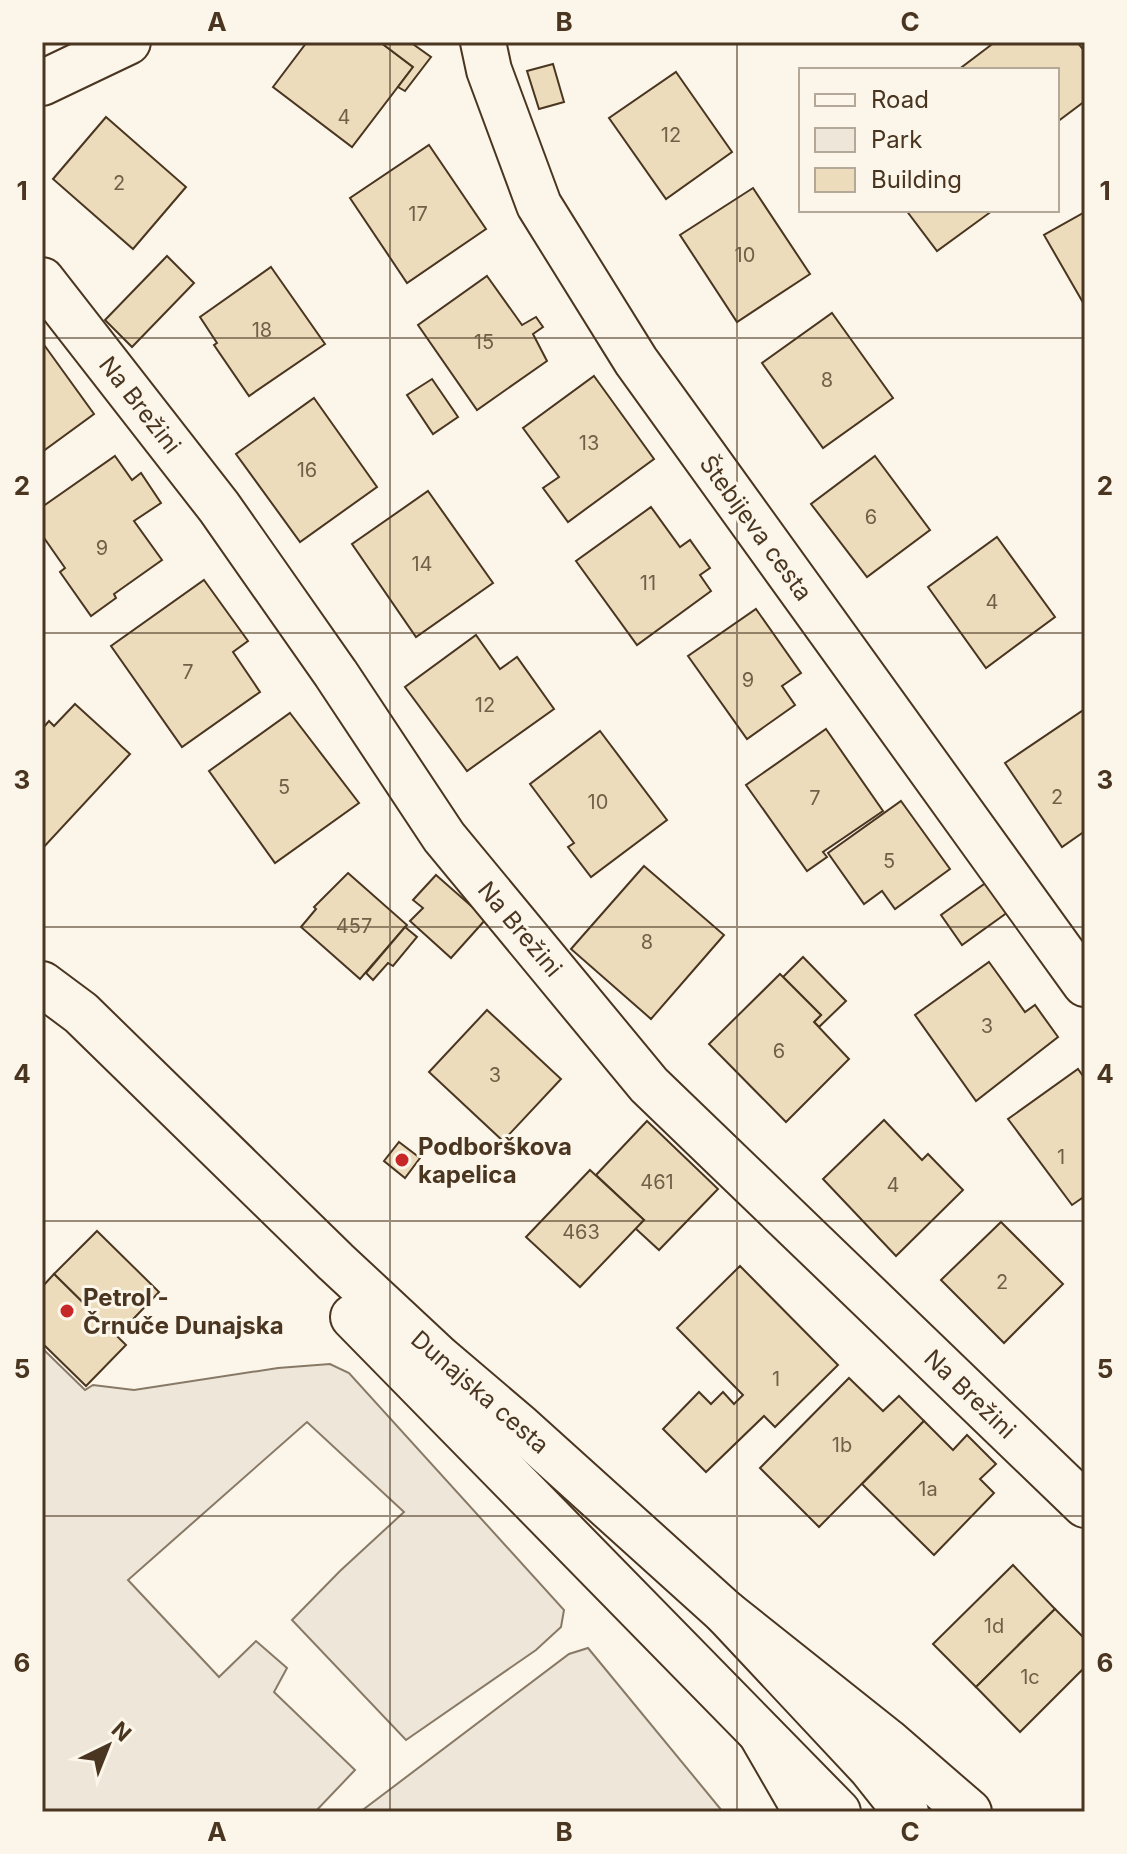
<svg xmlns="http://www.w3.org/2000/svg" width="1127" height="1854" viewBox="0 0 1127 1854" font-family="Inter,sans-serif">
	<style>
		.green { fill: #ede6d9; stroke: #887966; stroke-width: 2 }
		.building { fill: #ecdcbc; stroke: #4a3520; stroke-width: 2 }
		.lines { fill: none; stroke-linecap: round; stroke-linejoin: round }
		.minor-casing { stroke: #4a3520; stroke-width: 48 }
		.secondary-casing { stroke: #4a3520; stroke-width: 48 }
		.primary-casing { stroke: #4a3520; stroke-width: 48 }
		.minor { stroke: #fbf6e9; stroke-width: 44 }
		.secondary { stroke: #fbf6e9; stroke-width: 44 }
		.primary { stroke: #fbf6e9; stroke-width: 44 }
		.grid { fill: none; stroke: #4a3520; stroke-width: 2; stroke-opacity: 0.55 }
		.poi-dot { fill: #c62828; stroke: #fbf6e9; stroke-width: 3 }
		.labels { text-anchor: middle; dominant-baseline: central; stroke-width: 6; stroke-linejoin: round; paint-order: stroke }
		.number-label { font-size: 20px; fill: #725f47 }
		.street-label { font-size: 24px; fill: #4a3520; stroke: #fbf6e9 }
		.poi-label { font-size: 24px; font-weight: bold; fill: #4a3520; stroke: #fbf6e9; text-anchor: start }
		.neatline { fill: none; stroke: #4a3520; stroke-width: 3 }
		.grid-label { font-size: 26px; text-anchor: middle; font-weight: bold; fill: #4a3520 }
	</style>
	<rect width="100%" height="100%" fill="#fbf6e9"/>
	<g class="green">
		<polygon points="42,1348 85,1390 93,1385 134,1390 278,1368 330,1364 349,1373 564,1610 561,1627 536,1650 406,1740 292,1620 340,1571 404,1512 307,1422 128,1580 219,1677 256,1641 287,1668 274,1692 355,1770 315,1812 42,1812"/>
		<polygon points="588,1648 723,1812 360,1812 569,1654"/>
	</g>
	<g class="building">
		<polygon points="307,42 380,42 413,67 352,147 273,87"/>
		<polygon points="380,42 410,42 431,57 405,91 398,87 413,67"/>
		<polygon points="995,42 1077,42 1085,52 1085,101 1057,122 1057,70 958,70"/>
		<polygon points="553,64 564,102 539,109 527,71"/>
		<polygon points="676,72 732,152 666,199 609,118"/>
		<polygon points="106,117 186,187 133,249 53,179"/>
		<polygon points="429,145 486,229 407,283 350,198"/>
		<polygon points="753,188 810,274 737,322 680,235"/>
		<polygon points="906,210 991,210 992,211 937,251"/>
		<polygon points="1085,212 1085,306 1044,235"/>
		<polygon points="167,256 194,283 132,347 105,320"/>
		<polygon points="271,267 325,344 249,396 214,345 217,343 200,317"/>
		<polygon points="487,276 522,325 536,317 543,327 533,334 547,361 477,410 418,325"/>
		<polygon points="832,313 893,398 823,448 762,363"/>
		<polygon points="42,342 94,414 42,452"/>
		<polygon points="594,376 654,459 568,522 543,488 559,477 523,428"/>
		<polygon points="432,379 458,417 433,434 407,395"/>
		<polygon points="314,398 377,487 300,542 236,454"/>
		<polygon points="115,456 132,480 141,473 161,503 134,521 162,560 114,594 116,598 91,616 60,572 65,568 42,535 42,507"/>
		<polygon points="875,456 930,530 867,577 811,504"/>
		<polygon points="428,491 493,583 416,637 352,544"/>
		<polygon points="651,507 680,547 690,540 710,568 700,575 711,591 637,645 576,561"/>
		<polygon points="997,537 1055,617 986,668 928,587"/>
		<polygon points="204,580 248,641 233,652 260,692 182,747 111,646"/>
		<polygon points="756,609 801,673 782,686 795,705 747,739 688,656"/>
		<polygon points="476,635 500,669 517,657 554,709 467,771 405,687"/>
		<polygon points="75,704 130,754 42,849 42,729 49,721 54,726"/>
		<polygon points="1085,709 1085,831 1062,847 1005,763"/>
		<polygon points="290,713 359,803 275,863 209,771"/>
		<polygon points="826,729 883,811 823,852 827,857 807,871 746,785"/>
		<polygon points="600,731 667,820 591,877 568,847 574,843 530,784"/>
		<polygon points="901,801 950,869 895,909 882,891 864,904 828,853"/>
		<polygon points="644,866 724,935 651,1019 571,949"/>
		<polygon points="348,873 407,925 360,979 301,927 316,909 314,907"/>
		<polygon points="436,875 486,919 451,958 410,921 423,908 413,900"/>
		<polygon points="987,882 1008,912 962,945 941,915"/>
		<polygon points="405,927 417,937 393,966 388,963 373,980 366,973"/>
		<polygon points="803,957 846,1001 819,1027 814,1022 821,1015 783,977"/>
		<polygon points="989,962 1025,1012 1035,1005 1058,1037 976,1101 915,1015"/>
		<polygon points="780,974 821,1015 814,1022 849,1059 786,1122 709,1044"/>
		<polygon points="487,1010 561,1079 503,1141 429,1072"/>
		<polygon points="1078,1069 1085,1079 1085,1196 1072,1205 1008,1119"/>
		<polygon points="884,1120 922,1160 928,1154 963,1190 896,1256 823,1179"/>
		<polygon points="647,1121 718,1189 659,1250 635,1228 644,1220 596,1175"/>
		<polygon points="399,1142 420,1158 405,1178 384,1161"/>
		<polygon points="590,1170 644,1220 580,1287 526,1237"/>
		<polygon points="1001,1222 1063,1284 1004,1343 941,1280"/>
		<polygon points="97,1231 159,1292 117,1336 54,1274"/>
		<polygon points="740,1266 838,1365 775,1427 764,1416 706,1472 663,1429 699,1392 711,1404 723,1392 734,1404 743,1395 677,1328"/>
		<polygon points="54,1274 126,1345 86,1386 42,1343 42,1287"/>
		<polygon points="849,1378 883,1411 899,1396 924,1421 819,1527 760,1468"/>
		<polygon points="924,1421 953,1450 967,1435 996,1464 980,1479 994,1493 934,1555 862,1484"/>
		<polygon points="1013,1565 1055,1609 976,1687 933,1644"/>
		<polygon points="1055,1609 1085,1639 1085,1667 1020,1732 976,1687"/>
	</g>
	<g class="lines">
		<g class="minor-casing">
			<g id="minor">
				<polyline points="483,42 489,70 539,205 636,361 1085,984"/>
				<polyline points="42,83 128,42"/>
				<polyline points="42,280 219,507 336,674 444,837 649,1085 1085,1505"/>
			</g>
		</g>
		<g class="secondary-casing">
			<g id="secondary">
				<polyline points="42,984 81,1013 336,1262 439,1358 520,1427 726,1613 871,1768 906,1812"/>
				<polyline points="353,1317 838,1812"/>
			</g>
		</g>
		<g class="primary-casing">
			<g id="primary">
				<polyline points="726,1613 887,1741 969,1812"/>
				<polyline points="761,1734 806,1812"/>
			</g>
		</g>
		<use href="#minor" class="minor"/>
		<use href="#secondary" class="secondary"/>
		<use href="#primary" class="primary"/>
	</g>
	<path class="grid" d="M390 42V1812M737 42V1812M42 338H1085M42 633H1085M42 927H1085M42 1221H1085M42 1516H1085"/>
	<g class="poi-dot">
		<circle cx="402" cy="1160" r="8"/>
		<circle cx="67" cy="1311" r="8"/>
	</g>
	<g class="labels">
		<g class="number-label">
			<text x="344" y="117">4</text>
			<text x="671" y="135">12</text>
			<text x="119" y="183">2</text>
			<text x="418" y="214">17</text>
			<text x="745" y="255">10</text>
			<text x="262" y="330">18</text>
			<text x="484" y="342">15</text>
			<text x="827" y="380">8</text>
			<text x="589" y="443">13</text>
			<text x="307" y="470">16</text>
			<text x="871" y="517">6</text>
			<text x="102" y="548">9</text>
			<text x="422" y="564">14</text>
			<text x="648" y="583">11</text>
			<text x="992" y="602">4</text>
			<text x="188" y="672">7</text>
			<text x="748" y="680">9</text>
			<text x="485" y="705">12</text>
			<text x="284" y="787">5</text>
			<text x="1057" y="797">2</text>
			<text x="815" y="798">7</text>
			<text x="598" y="802">10</text>
			<text x="889" y="861">5</text>
			<text x="354" y="926">457</text>
			<text x="647" y="942">8</text>
			<text x="987" y="1026">3</text>
			<text x="779" y="1051">6</text>
			<text x="495" y="1075">3</text>
			<text x="1061" y="1157">1</text>
			<text x="657" y="1182">461</text>
			<text x="893" y="1185">4</text>
			<text x="581" y="1232">463</text>
			<text x="1002" y="1282">2</text>
			<text x="776" y="1379">1</text>
			<text x="842" y="1445">1b</text>
			<text x="928" y="1489">1a</text>
			<text x="994" y="1626">1d</text>
			<text x="1030" y="1677">1c</text>
		</g>
		<g class="street-label">
			<text transform="translate(140 405) rotate(52)">Na Brežini</text>
			<text transform="translate(756 528) rotate(54)">Štebijeva cesta</text>
			<text transform="translate(520 929) rotate(50)">Na Brežini</text>
			<text transform="translate(480 1392) rotate(41)">Dunajska cesta</text>
			<text transform="translate(970 1394) rotate(44)">Na Brežini</text>
		</g>
		<g class="poi-label">
			<text x="418" y="1146">Podborškova<tspan x="418" dy="28">kapelica</tspan></text>
			<text x="83" y="1297">Petrol -<tspan x="83" dy="28">Črnuče Dunajska</tspan></text>
		</g>
	</g>
	<rect width="1127" height="1854" fill="none" stroke="#fbf6e9" stroke-width="88"/>
	<rect x="799" y="68" width="260" height="144" fill="#fbf6e9" stroke="#b4a999" stroke-width="2"/>
	<rect x="815" y="94" width="40" height="12" fill="#fbf6e9" stroke="#b4a999" stroke-width="2"/>
	<text x="871" y="108" font-size="24" fill="#4a3520">Road</text>
	<rect x="815" y="128" width="40" height="24" fill="#ede6d9" stroke="#b4a999" stroke-width="2"/>
	<text x="871" y="148" font-size="24" fill="#4a3520">Park</text>
	<rect x="815" y="168" width="40" height="24" fill="#ecdcbc" stroke="#b4a999" stroke-width="2"/>
	<text x="871" y="188" font-size="24" fill="#4a3520">Building</text>
	<g transform="translate(108 1746) rotate(43)" stroke="#fbf6e9" stroke-width="6" paint-order="stroke">
	<path d="M0-6L14 30L0 20L-14 30Z" fill="#4a3520"/>
	<text y="-12" font-size="22" font-weight="bold" text-anchor="middle" fill="#4a3520">N</text>
	</g>
	<rect x="44" y="44" width="1039" height="1766" class="neatline"/>
	<g class="grid-label">
		<text x="217" y="31">A</text>
		<text x="564" y="31">B</text>
		<text x="910" y="31">C</text>
		<text x="22" y="200">1</text>
		<text x="1105" y="200">1</text>
		<text x="22" y="495">2</text>
		<text x="1105" y="495">2</text>
		<text x="22" y="789">3</text>
		<text x="1105" y="789">3</text>
		<text x="22" y="1083">4</text>
		<text x="1105" y="1083">4</text>
		<text x="22" y="1378">5</text>
		<text x="1105" y="1378">5</text>
		<text x="22" y="1672">6</text>
		<text x="1105" y="1672">6</text>
		<text x="217" y="1841">A</text>
		<text x="564" y="1841">B</text>
		<text x="910" y="1841">C</text>
	</g>
</svg>
